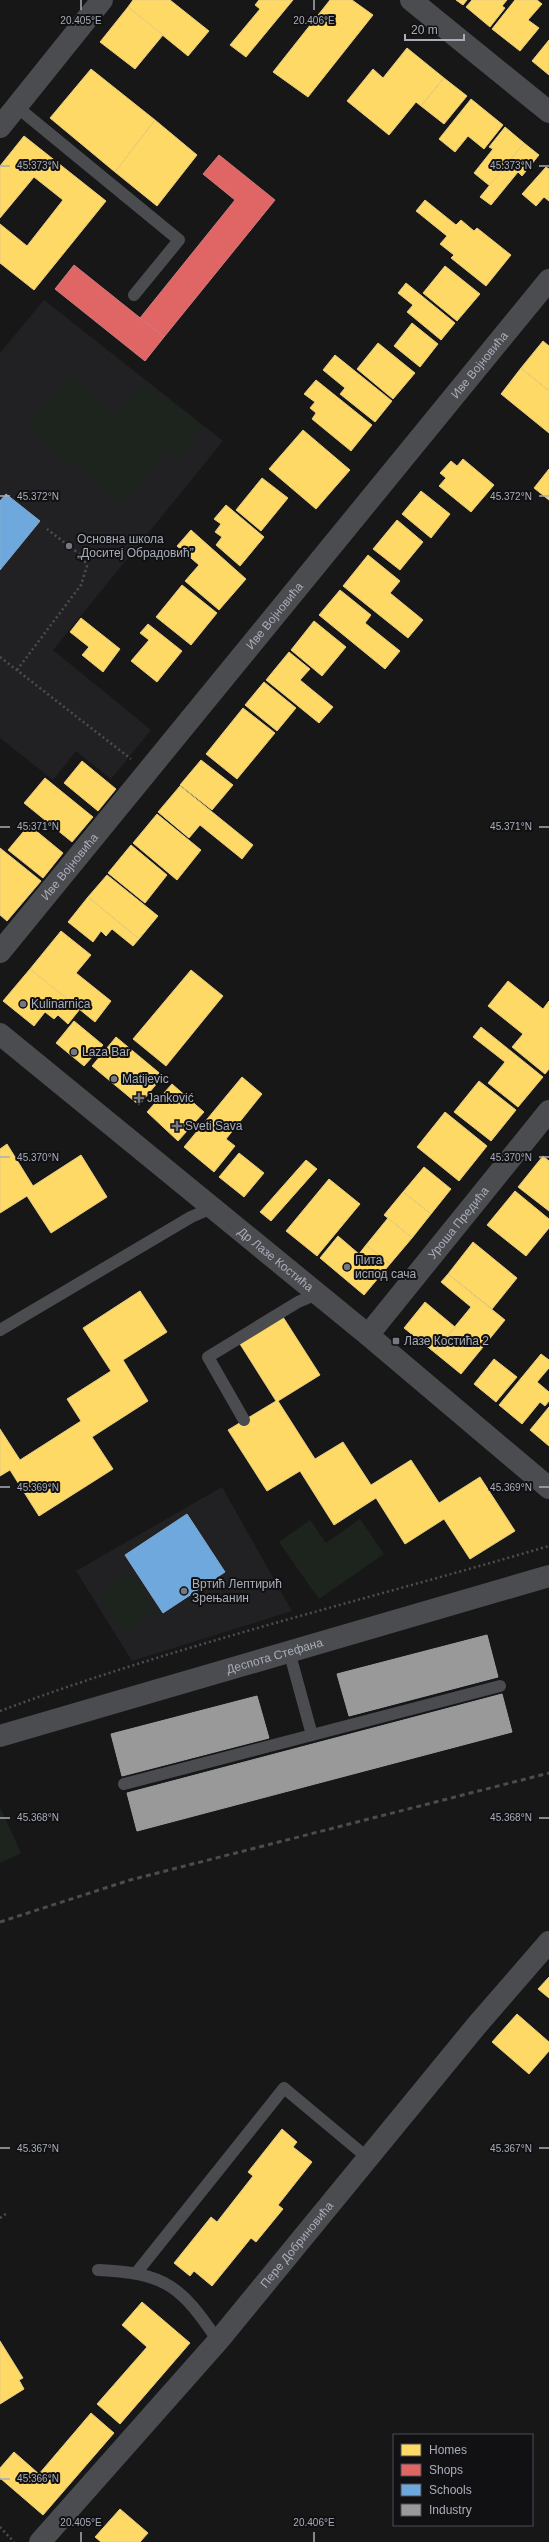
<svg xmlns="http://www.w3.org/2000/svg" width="549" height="2542" viewBox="0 0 549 2542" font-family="Helvetica,sans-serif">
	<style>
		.built { fill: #212123 }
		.park { fill: #1d241e }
		.homes { fill: #ffd966; stroke: #e5cc7f }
		.shops { fill: #e06666; stroke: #cf7b7f }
		.schools { fill: #6fa8dc; stroke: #80aad1 }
		.industry { fill: #999; stroke: #9e9fa2 }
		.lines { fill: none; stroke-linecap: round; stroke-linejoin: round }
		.path { stroke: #4d4e52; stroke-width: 2.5; stroke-dasharray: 2 3; stroke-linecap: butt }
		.service { stroke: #4b4c50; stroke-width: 12 }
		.minor { stroke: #4b4c50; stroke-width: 22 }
		.tertiary { stroke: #4b4c50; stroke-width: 22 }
		.rail { stroke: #4b4c4f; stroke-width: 3; stroke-dasharray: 5 4; stroke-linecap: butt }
		.ticks { fill: none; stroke: #a8adb8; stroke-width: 1.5 }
		.poi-dot { fill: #757880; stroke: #111113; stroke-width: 1.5 }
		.labels { text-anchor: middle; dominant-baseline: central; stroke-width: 4; stroke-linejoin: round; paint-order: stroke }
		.street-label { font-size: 12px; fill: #a8adb8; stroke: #111113 }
		.poi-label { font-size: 12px; fill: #a8adb8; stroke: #111113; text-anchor: start }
		.ticks-label { font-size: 10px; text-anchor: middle; fill: #a8adb8; stroke: #111113; stroke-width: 4; stroke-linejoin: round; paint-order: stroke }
	</style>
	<rect width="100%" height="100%" fill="#171717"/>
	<g class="built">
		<polygon points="44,300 223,441 53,650 151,730 111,779 76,751 53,780 0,738 0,353"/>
		<polygon points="222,1487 292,1611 132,1661 76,1571"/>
	</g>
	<g class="park">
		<polygon points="69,376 164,452 123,504 27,427"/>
		<polygon points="144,381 203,427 177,460 118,414"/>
		<polygon points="360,1519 384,1554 319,1599 279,1542 310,1520 326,1543"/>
		<polygon points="131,1573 156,1613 124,1634 99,1594"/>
		<polygon points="0,1807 21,1853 0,1863"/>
	</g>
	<g class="homes">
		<polygon points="133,0 170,0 209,31 188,56 128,7"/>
		<polygon points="259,0 293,0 246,57 230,45 260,9 255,5"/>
		<polygon points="330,0 352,0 373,15 308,97 273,72"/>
		<polygon points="456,0 467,0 463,5"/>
		<polygon points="472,0 507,0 502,6 505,8 490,27 466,7"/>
		<polygon points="515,0 537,0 542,4 528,20 539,28 520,51 492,29"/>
		<polygon points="128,7 163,35 135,69 100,42"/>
		<polygon points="549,40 549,75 532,61"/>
		<polygon points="407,48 444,78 421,106 416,102 389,135 347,101 373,69 383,78"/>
		<polygon points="91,69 155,120 115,172 50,118"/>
		<polygon points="444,78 467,96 444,124 421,106"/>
		<polygon points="471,99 503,125 484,149 468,136 455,152 439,139"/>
		<polygon points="155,120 197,155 157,206 115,172"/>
		<polygon points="505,127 524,143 490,186 474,173 493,149 489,147"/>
		<polygon points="24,136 106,201 34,290 0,263 0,224 27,246 63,200 34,177 0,218 0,166"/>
		<polygon points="524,143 539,155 522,176 518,172 491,205 480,197"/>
		<polygon points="546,167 549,169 549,201 544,197 536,206 522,194"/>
		<polygon points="425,200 456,225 461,220 474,231 477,228 511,255 486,286 451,258 454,255 440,244 447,236 416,211"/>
		<polygon points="445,266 480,294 457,321 423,293"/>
		<polygon points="406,283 455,323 441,340 407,312 413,305 398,293"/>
		<polygon points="412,323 438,344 420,367 394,346"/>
		<polygon points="543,341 549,346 549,391 521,368"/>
		<polygon points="378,343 415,373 393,399 357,369"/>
		<polygon points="335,355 392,401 375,422 340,394 345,388 323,370"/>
		<polygon points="521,368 549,391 549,433 501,394"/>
		<polygon points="316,380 372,425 351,451 312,419 316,413 310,408 315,402 304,394"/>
		<polygon points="303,430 350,470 316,509 269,469"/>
		<polygon points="463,459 494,485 471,512 439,486 446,478 440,473 451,461 457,466"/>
		<polygon points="549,469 549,500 534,488"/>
		<polygon points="262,478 288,498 261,531 236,510"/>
		<polygon points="421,491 450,514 431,538 402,514"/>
		<polygon points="226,505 264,537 240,566 216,545 222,537 215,532 221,524 214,519"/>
		<polygon points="397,520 423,542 400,570 373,549"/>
		<polygon points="191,530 246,579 219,610 185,581 199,565 177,546"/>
		<polygon points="368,555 400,581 390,593 423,620 408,638 343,586"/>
		<polygon points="182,585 217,613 191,645 156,617"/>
		<polygon points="340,590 371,615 365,623 400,651 385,669 319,615"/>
		<polygon points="81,618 120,649 103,672 82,655 89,647 70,632"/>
		<polygon points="314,621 346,647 322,676 291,650"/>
		<polygon points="148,624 182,651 157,682 131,661 149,640 140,633"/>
		<polygon points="289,652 310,669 300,680 333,707 319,723 266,680"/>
		<polygon points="264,682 296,708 277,731 245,705"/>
		<polygon points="243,708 275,733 237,779 206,754"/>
		<polygon points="201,760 233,785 212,810 180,785"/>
		<polygon points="82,761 116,789 98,811 64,783"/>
		<polygon points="45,778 93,817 72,842 24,803"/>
		<polygon points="180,786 253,845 242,859 200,825 189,838 158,812"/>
		<polygon points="157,814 201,850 177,880 133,843"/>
		<polygon points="29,825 63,853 43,878 8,850"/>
		<polygon points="131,845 167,875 145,903 108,873"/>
		<polygon points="0,848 41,881 7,921 0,915"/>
		<polygon points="107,875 158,916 139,939 88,897"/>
		<polygon points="88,897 139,939 133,946 112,929 106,936 101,931 93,942 68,922"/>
		<polygon points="61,931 91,955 76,973 111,1001 95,1022 30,969"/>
		<polygon points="30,969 80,1009 68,1024 58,1015 54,1019 45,1012 34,1026 3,1001"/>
		<polygon points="191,970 223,996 166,1066 133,1039"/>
		<polygon points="508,981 543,1009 549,1001 549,1069 545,1074 512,1047 523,1034 488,1006"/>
		<polygon points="74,1021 103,1045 84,1066 56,1043"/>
		<polygon points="481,1027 543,1077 518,1107 488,1083 505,1062 473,1037"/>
		<polygon points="116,1037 163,1076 139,1105 92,1066"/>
		<polygon points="242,1077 262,1094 226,1139 235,1146 214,1172 184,1147"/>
		<polygon points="479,1081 516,1110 491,1141 454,1112"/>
		<polygon points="172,1084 204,1112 178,1141 147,1112"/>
		<polygon points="445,1112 487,1146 459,1181 417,1147"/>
		<polygon points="7,1144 33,1186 81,1155 107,1197 51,1233 27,1196 0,1213 0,1149"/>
		<polygon points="239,1153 264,1173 244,1197 219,1177"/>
		<polygon points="543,1156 549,1161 549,1211 518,1187"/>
		<polygon points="306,1160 317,1169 271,1221 260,1212"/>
		<polygon points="424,1167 451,1189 431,1214 403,1192"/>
		<polygon points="329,1179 360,1204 317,1256 286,1231"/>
		<polygon points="515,1191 549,1219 549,1228 526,1256 487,1225"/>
		<polygon points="403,1192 431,1214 412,1238 384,1215"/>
		<polygon points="388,1218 412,1238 390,1264 366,1245"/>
		<polygon points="338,1236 359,1254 366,1245 390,1264 364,1295 320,1258"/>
		<polygon points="473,1242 517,1278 492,1309 448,1274"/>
		<polygon points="448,1274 505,1320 461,1374 434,1352 471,1307 441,1282"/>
		<polygon points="140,1291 167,1332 123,1360 148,1401 92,1437 113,1469 39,1516 10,1470 0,1476 0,1429 20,1460 81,1421 67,1399 111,1371 83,1328"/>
		<polygon points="425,1302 455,1327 434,1352 404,1328"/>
		<polygon points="283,1317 320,1375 278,1401 315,1459 343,1442 371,1485 411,1460 439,1503 480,1477 515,1531 470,1559 444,1519 405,1544 376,1498 334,1525 300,1471 267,1491 228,1430 276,1401 240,1344"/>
		<polygon points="541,1354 549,1360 549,1368 537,1382 549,1392 549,1401 545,1406 540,1402 522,1424 499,1405"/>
		<polygon points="494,1359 517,1377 496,1402 474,1384"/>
		<polygon points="549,1407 549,1446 530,1430"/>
		<polygon points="549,1977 549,1998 538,1989"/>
		<polygon points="517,2014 549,2042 549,2051 529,2074 492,2042"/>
		<polygon points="282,2129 297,2142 293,2147 312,2162 278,2205 283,2209 256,2242 251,2238 212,2286 194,2271 190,2276 174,2263 211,2217 217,2222 253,2176 248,2172"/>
		<polygon points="142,2302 190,2343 120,2424 97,2404 147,2347 122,2325"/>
		<polygon points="0,2341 23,2378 19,2380 24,2389 0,2404"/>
		<polygon points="91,2413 114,2433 43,2515 0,2478 0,2468 14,2452 39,2474"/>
		<polygon points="120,2509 148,2533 140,2542 101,2542 95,2537"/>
	</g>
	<g class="shops">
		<polygon points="219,155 275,200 164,337 140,318 235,200 203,174"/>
		<polygon points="74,265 164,337 145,361 55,289"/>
	</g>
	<g class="schools">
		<polygon points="6,494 40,521 0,570 0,501"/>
		<polygon points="187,1514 225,1572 163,1613 125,1555"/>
	</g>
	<g class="industry">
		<polygon points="487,1635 498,1677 349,1716 337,1674"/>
		<polygon points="502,1694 512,1732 137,1831 127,1793"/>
		<polygon points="257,1696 269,1738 122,1776 111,1734"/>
	</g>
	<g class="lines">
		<g class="path">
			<polyline points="0,657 131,759"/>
			<polyline points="17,670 81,585 87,566 83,557 47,529"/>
			<path d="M0 1711C179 1644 366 1600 549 1546"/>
			<polyline points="0,2218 7,2213"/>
			<polyline points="0,2527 14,2542"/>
		</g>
		<g class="service">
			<polyline points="17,107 179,240 134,295"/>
			<polyline points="0,1330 191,1217 212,1208"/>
			<polyline points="244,1420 208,1357 298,1302 317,1294"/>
			<polyline points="289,1651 312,1735"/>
			<polyline points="124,1784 500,1686"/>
			<path d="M98 2270C166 2273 181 2286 218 2341"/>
			<polyline points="137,2272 284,2088 369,2159"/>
		</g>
		<g class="minor">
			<polyline points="411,0 549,112"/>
			<path id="s1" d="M0 952 549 280"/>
			<path id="s2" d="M0 1034 368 1335 549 1488"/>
			<path id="s3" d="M368 1335 549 1111"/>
			<path id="s4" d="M0 1736 549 1576"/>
			<path id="s5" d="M40 2542 218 2341 477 2025 549 1942"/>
		</g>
		<polyline class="tertiary" points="0,127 102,0"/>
		<polyline class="rail" points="0,1922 130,1880 549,1773"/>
	</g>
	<path class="ticks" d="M81 0V10M314 0V10M0 166H10M539 166H549M0 496H10M539 496H549M0 827H10M539 827H549M0 1157H10M539 1157H549M0 1487H10M539 1487H549M0 1818H10M539 1818H549M0 2148H10M539 2148H549M0 2479H10M81 2532V2542M314 2532V2542"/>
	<g class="poi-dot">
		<circle cx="69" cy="546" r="4"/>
		<circle cx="23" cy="1004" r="4"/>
		<circle cx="74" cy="1052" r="4"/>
		<circle cx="114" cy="1079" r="4"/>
		<path d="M137 1092h4v4h4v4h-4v4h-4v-4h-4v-4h4z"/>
		<path d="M175 1120h4v4h4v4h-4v4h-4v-4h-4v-4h4z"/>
		<circle cx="347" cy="1267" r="4"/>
		<rect x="392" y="1337" width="8" height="8" rx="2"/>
		<circle cx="184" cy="1591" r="4"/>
	</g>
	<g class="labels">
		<g class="street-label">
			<text stroke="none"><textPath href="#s1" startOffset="758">Иве Војновића</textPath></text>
			<text stroke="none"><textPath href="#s1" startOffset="434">Иве Војновића</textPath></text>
			<text stroke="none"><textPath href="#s1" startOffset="110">Иве Војновића</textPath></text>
			<text stroke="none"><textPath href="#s3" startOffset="144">Уроша Предића</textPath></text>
			<text stroke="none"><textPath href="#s2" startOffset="356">Др Лазе Костића</textPath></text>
			<text stroke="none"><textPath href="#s4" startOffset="286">Деспота Стефана</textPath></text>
			<text stroke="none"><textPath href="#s5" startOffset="393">Пере Добриновића</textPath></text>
		</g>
		<g class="poi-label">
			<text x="77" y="539">Основна школа<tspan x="77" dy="14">„Доситеј Обрадовић”</tspan></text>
			<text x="31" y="1004">Kulinarnica</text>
			<text x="82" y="1052">Laza Bar</text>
			<text x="122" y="1079">Matijevic</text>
			<text x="147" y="1098">Janković</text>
			<text x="185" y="1126">Sveti Sava</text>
			<text x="355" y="1260">Пита<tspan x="355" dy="14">испод сача</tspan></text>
			<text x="404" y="1341">Лазе Костића 2</text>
			<text x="192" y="1584">Вртић Лептирић<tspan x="192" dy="14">Зрењанин</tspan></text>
		</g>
	</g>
	<g class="ticks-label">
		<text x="81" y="24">20.405°E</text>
		<text x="314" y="24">20.406°E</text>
		<text x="38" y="169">45.373°N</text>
		<text x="511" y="169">45.373°N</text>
		<text x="38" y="500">45.372°N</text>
		<text x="511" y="500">45.372°N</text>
		<text x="38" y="830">45.371°N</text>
		<text x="511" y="830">45.371°N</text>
		<text x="38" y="1161">45.370°N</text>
		<text x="511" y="1161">45.370°N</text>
		<text x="38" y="1491">45.369°N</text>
		<text x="511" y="1491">45.369°N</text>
		<text x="38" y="1821">45.368°N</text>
		<text x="511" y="1821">45.368°N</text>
		<text x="38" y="2152">45.367°N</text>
		<text x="511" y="2152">45.367°N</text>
		<text x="38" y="2482">45.366°N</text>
		<text x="81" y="2526">20.405°E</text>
		<text x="314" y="2526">20.406°E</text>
	</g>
	<rect x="393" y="2434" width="140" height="92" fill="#111113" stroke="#4d4f55"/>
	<rect x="401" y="2444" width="20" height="12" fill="#ffd966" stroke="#4d4f55"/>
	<text x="429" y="2454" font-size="12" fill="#a8adb8">Homes</text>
	<rect x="401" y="2464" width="20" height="12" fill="#e06666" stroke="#4d4f55"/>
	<text x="429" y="2474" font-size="12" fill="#a8adb8">Shops</text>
	<rect x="401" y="2484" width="20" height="12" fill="#6fa8dc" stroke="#4d4f55"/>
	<text x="429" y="2494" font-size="12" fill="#a8adb8">Schools</text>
	<rect x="401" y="2504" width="20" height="12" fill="#999999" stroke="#4d4f55"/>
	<text x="429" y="2514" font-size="12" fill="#a8adb8">Industry</text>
	<path d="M405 34v6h59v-6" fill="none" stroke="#a8adb8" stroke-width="2"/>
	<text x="411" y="34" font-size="12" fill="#a8adb8" stroke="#111113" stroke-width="3" paint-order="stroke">20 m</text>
</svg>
